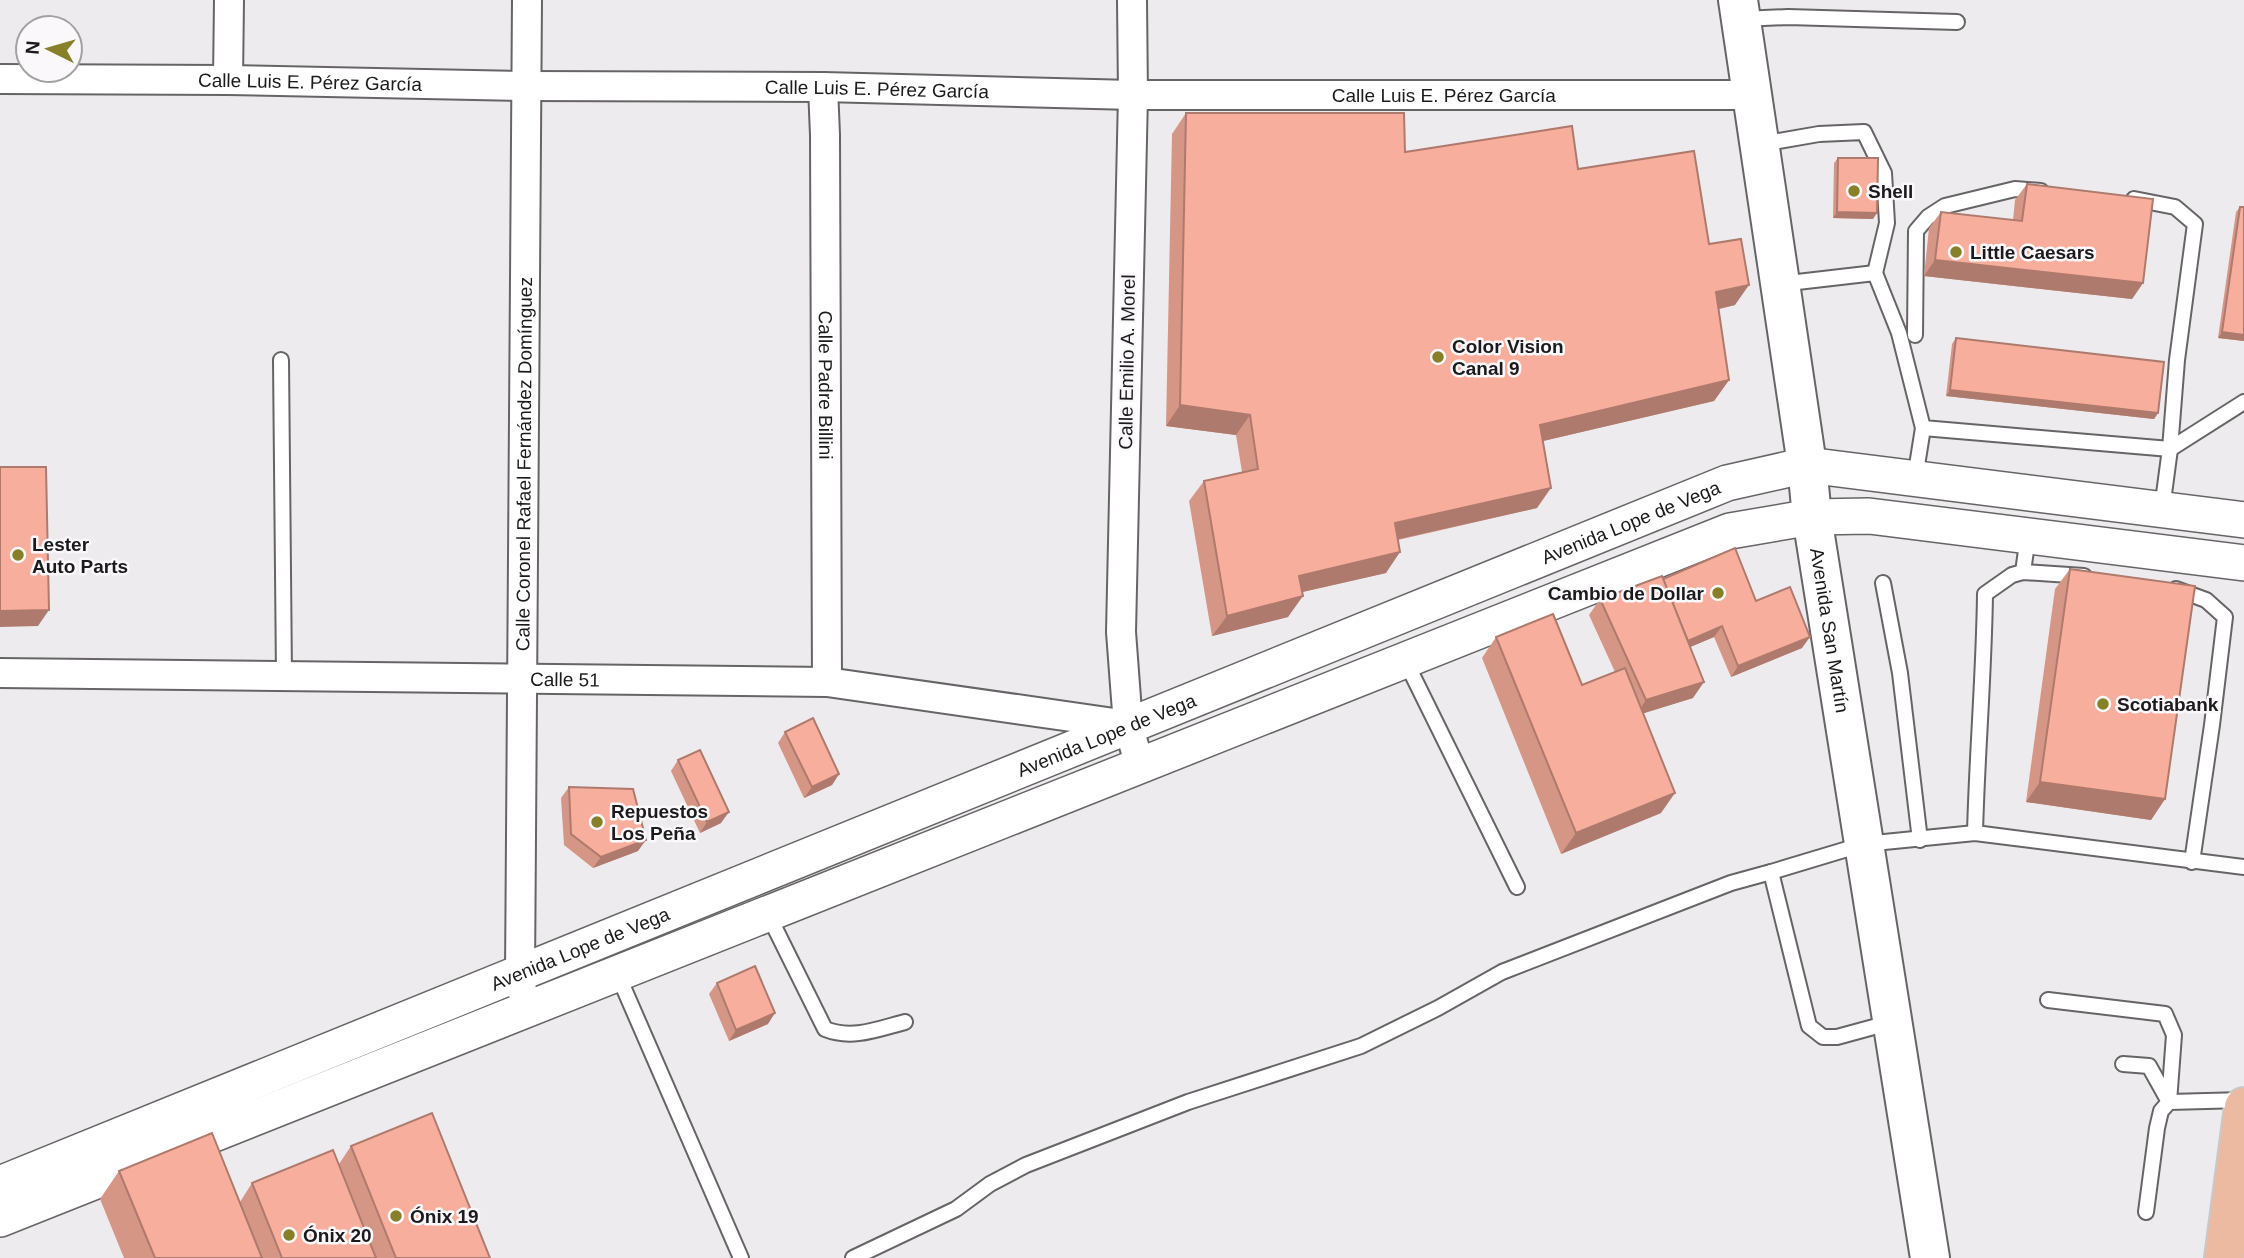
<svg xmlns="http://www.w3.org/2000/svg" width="2244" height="1258" viewBox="0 0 2244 1258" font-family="Helvetica,sans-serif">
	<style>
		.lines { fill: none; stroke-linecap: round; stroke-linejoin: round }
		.service-casing { stroke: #676467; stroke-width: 18 }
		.minor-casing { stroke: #676467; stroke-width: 32 }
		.tertiary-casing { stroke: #676467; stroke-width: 38 }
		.secondary-casing { stroke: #676467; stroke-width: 42 }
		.primary-casing { stroke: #c9c8c9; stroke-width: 42 }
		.service { stroke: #fff; stroke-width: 14 }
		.minor { stroke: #fff; stroke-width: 28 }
		.tertiary { stroke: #fff; stroke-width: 35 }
		.secondary { stroke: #fff; stroke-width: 38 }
		.primary { stroke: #ebbaa1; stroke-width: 38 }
		.wall { fill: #d59686 }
		.shaded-wall { fill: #ae7a6d }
		.building { fill: #f8ae9c; stroke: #ae7a6d; stroke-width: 2 }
		.poi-dot { fill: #878028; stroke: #fbf8fb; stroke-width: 2.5 }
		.labels { text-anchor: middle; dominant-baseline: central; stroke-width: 5; stroke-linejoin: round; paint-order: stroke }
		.street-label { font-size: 19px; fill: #1c1b1c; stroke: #fbf8fb }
		.poi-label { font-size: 19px; font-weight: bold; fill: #1c1b1c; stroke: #fbf8fb; text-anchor: start }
	</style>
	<rect width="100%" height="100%" fill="#eeebee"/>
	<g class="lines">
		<g class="service-casing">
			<g id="service">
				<polyline points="1742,19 1788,17 1957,22"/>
				<polyline points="1761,144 1819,134 1864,132 1884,173 1887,223 1875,273"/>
				<polyline points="2134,199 2175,207 2195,224 2177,360 2170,449 2162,509"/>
				<polyline points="1780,284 1875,273 1899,333 1923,428 2170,449 2244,402"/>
				<polyline points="1915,335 1916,231 1928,217 1945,206 2015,189 2041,191"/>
				<polyline points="281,360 284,676"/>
				<polyline points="1915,478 1923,428"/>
				<polyline points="2023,572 2028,536"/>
				<polyline points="1883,583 1900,673 1920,840"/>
				<polyline points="2176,589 2206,600 2225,617 2212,725 2192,862"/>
				<polyline points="1405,660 1517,887"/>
				<path d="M1975 833C1977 753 1984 674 1985 594L2012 575 2023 572 2084 576"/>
				<path d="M768 914 825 1029C852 1040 878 1029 905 1022"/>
				<polyline points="618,975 741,1258"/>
				<polyline points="2048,1000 2165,1014 2174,1035 2169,1102"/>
				<polyline points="1892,1022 1837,1037 1823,1037 1809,1026 1771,872 1864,844 1975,833 2244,867"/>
				<polyline points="2123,1064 2149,1066 2168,1100"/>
				<polyline points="2146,1212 2157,1128 2161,1111 2169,1102 2244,1100"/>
				<polyline points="853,1258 956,1209 990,1184 1026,1165 1188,1102 1361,1046 1438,1008 1502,972 1731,883 1771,872"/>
			</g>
		</g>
		<g class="minor-casing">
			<g id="minor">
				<polyline points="1132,0 1133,95 1121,632 1128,725 1140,766"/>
				<path id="s1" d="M0 79 228 80 526 86 823 87 1133 95H1753"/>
				<polyline points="228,80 229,0"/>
				<path id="s2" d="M823 87 825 135 827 682"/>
				<path id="s3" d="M0 673 827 682 1128 725"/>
				<path id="s4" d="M522 991 520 975 527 0"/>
			</g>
		</g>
		<g class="tertiary-casing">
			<g id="tertiary">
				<path id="s5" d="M0 1184 1727 483 1807 465 2244 520"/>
				<polyline points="0,1219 1730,531 1812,517 1869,516 2244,563"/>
			</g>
		</g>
		<g class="secondary-casing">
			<g id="secondary">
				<path id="s6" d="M1738 0 1807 465 1812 517 1930 1258"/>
			</g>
		</g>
		<g class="primary-casing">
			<polyline id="primary" points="2224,1258 2244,1107"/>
		</g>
		<use href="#service" class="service"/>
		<use href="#minor" class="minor"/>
		<use href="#tertiary" class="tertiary"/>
		<use href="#secondary" class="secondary"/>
		<use href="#primary" class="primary"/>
	</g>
	<g class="wall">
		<polygon points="1186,113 1405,152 1578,169 1709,244 1735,305 1719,309 1729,380 1714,401 1543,441 1537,508 1398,540 1386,573 1302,592 1288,617 1212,636 1189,501 1204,481 1242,472 1236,435 1166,426 1172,134"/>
		<polygon points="1838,158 1873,219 1833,218 1834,163"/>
		<polygon points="2027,184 2143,283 2132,299 1924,276 1929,228 1941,212 2013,220 2015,200"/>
		<polygon points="2240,207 2244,207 2244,341 2218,338 2236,212"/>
		<polygon points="1956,338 2158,413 2154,419 1946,396 1952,344"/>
		<polygon points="2070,569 2165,799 2151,820 2026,802 2055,589"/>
		<polygon points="1663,579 1756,601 1802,648 1731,677 1714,637 1690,647 1693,698 1643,713 1661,813 1561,854 1482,658 1496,637 1582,685 1615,672 1589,615 1600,599"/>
		<polygon points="785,732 839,774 832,785 804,798 778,743"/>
		<polygon points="678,760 721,823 700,833 671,771"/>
		<polygon points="569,787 638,851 593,868 564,845 561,798"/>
		<polygon points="717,983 768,1024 729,1041 709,994"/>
		<polygon points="351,1146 490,1258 124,1258 100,1199 119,1171 240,1202 252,1183 339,1164"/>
	</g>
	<g class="shaded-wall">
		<polygon points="1837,212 1877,213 1873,219 1833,218"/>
		<polygon points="1935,260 2143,283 2132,299 1924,276"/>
		<polygon points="1749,285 1735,305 1702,313 1716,292"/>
		<polygon points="2222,332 2244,335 2244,341 2218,338"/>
		<polygon points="1729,380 1714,401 1526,445 1540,425"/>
		<polygon points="1950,390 2158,413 2154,419 1946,396"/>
		<polygon points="1180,405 1250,415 1236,435 1166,426"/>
		<polygon points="1551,488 1537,508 1381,543 1395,523"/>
		<polygon points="1400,552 1386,573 1285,596 1299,576"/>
		<polygon points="1303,596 1288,617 1212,636 1227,616"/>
		<polygon points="49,610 38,626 0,627 0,611"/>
		<polygon points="1722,626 1714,637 1676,653 1684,643"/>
		<polygon points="1810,637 1802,648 1731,677 1738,666"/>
		<polygon points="1704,682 1693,698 1635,716 1646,700"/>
		<polygon points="839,774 832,785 804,798 812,787"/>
		<polygon points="2040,782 2165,799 2151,820 2026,802"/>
		<polygon points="1675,793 1661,813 1561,854 1576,833"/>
		<polygon points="729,812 721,823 700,833 707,822"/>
		<polygon points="646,840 638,851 593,868 601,857"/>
		<polygon points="775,1013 768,1024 729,1041 736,1030"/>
	</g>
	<g class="building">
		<polygon points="1186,113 1404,113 1405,152 1572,126 1578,169 1694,151 1709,244 1741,239 1749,285 1716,292 1729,380 1540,425 1551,488 1395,523 1400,552 1299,576 1303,596 1227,616 1204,481 1258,469 1250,415 1180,405"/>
		<polygon points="1838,158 1878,158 1877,213 1837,212"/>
		<polygon points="2027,184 2153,199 2143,283 1935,260 1941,212 2022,221"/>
		<polygon points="2240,207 2244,207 2244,335 2222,332"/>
		<polygon points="1956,338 2164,362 2158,413 1950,390"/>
		<polygon points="0,467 46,467 49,610 0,611"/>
		<polygon points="1735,548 1756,601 1790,587 1810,637 1738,666 1722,626 1688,641 1663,579"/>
		<polygon points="2070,569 2195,586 2165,799 2040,782"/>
		<polygon points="1662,576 1704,682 1646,700 1600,599"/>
		<polygon points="1553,614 1582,685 1625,668 1675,793 1576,833 1496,637"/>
		<polygon points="813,718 839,774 812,787 785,732"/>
		<polygon points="700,750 729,812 707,822 678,760"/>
		<polygon points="569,787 633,789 646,840 601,857 571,834"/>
		<polygon points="755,966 775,1013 736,1030 717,983"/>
		<polygon points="432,1113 490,1258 396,1258 351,1146"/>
		<polygon points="212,1133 262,1258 155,1258 119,1171"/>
		<polygon points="333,1150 376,1258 282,1258 252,1183"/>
	</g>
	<g class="poi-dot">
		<circle cx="1854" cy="191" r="7"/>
		<circle cx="1956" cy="252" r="7"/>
		<circle cx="1438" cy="357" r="7"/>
		<circle cx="18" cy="555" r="7"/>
		<circle cx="1718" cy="593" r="7"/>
		<circle cx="2103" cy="704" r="7"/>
		<circle cx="597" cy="822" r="7"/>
		<circle cx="396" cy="1216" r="7"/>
		<circle cx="289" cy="1235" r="7"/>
	</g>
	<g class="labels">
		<g class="street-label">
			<text stroke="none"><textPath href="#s1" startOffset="310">Calle Luis E. Pérez García</textPath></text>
			<text stroke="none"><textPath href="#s1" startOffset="877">Calle Luis E. Pérez García</textPath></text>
			<text stroke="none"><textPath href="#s1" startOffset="1444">Calle Luis E. Pérez García</textPath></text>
			<text transform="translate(1127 362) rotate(-89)">Calle Emilio A. Morel</text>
			<text stroke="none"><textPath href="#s2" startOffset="298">Calle Padre Billini</textPath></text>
			<text stroke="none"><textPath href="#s4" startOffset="527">Calle Coronel Rafael Fernández Domínguez</textPath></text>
			<text stroke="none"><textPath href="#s5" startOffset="1760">Avenida Lope de Vega</textPath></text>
			<text stroke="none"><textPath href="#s6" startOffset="637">Avenida San Martín</textPath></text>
			<text stroke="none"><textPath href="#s3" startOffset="565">Calle 51</textPath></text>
			<text stroke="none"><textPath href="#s5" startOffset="1194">Avenida Lope de Vega</textPath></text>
			<text stroke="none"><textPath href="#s5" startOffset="626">Avenida Lope de Vega</textPath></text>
		</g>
		<g class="poi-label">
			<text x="1868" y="191">Shell</text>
			<text x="1970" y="252">Little Caesars</text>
			<text x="1452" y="346">Color Vision<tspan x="1452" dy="22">Canal 9</tspan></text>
			<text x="32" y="544">Lester<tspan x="32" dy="22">Auto Parts</tspan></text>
			<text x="1704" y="593" text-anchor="end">Cambio de Dollar</text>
			<text x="2117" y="704">Scotiabank</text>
			<text x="611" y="811">Repuestos<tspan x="611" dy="22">Los Peña</tspan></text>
			<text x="410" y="1216">Ónix 19</text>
			<text x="303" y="1235">Ónix 20</text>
		</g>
	</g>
	<g transform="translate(49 49) rotate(275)"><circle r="33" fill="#fbf8fb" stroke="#a2a0a2" stroke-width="2"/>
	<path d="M0-5L12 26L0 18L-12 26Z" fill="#878028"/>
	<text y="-10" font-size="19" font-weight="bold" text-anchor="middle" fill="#1c1b1c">N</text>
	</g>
</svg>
